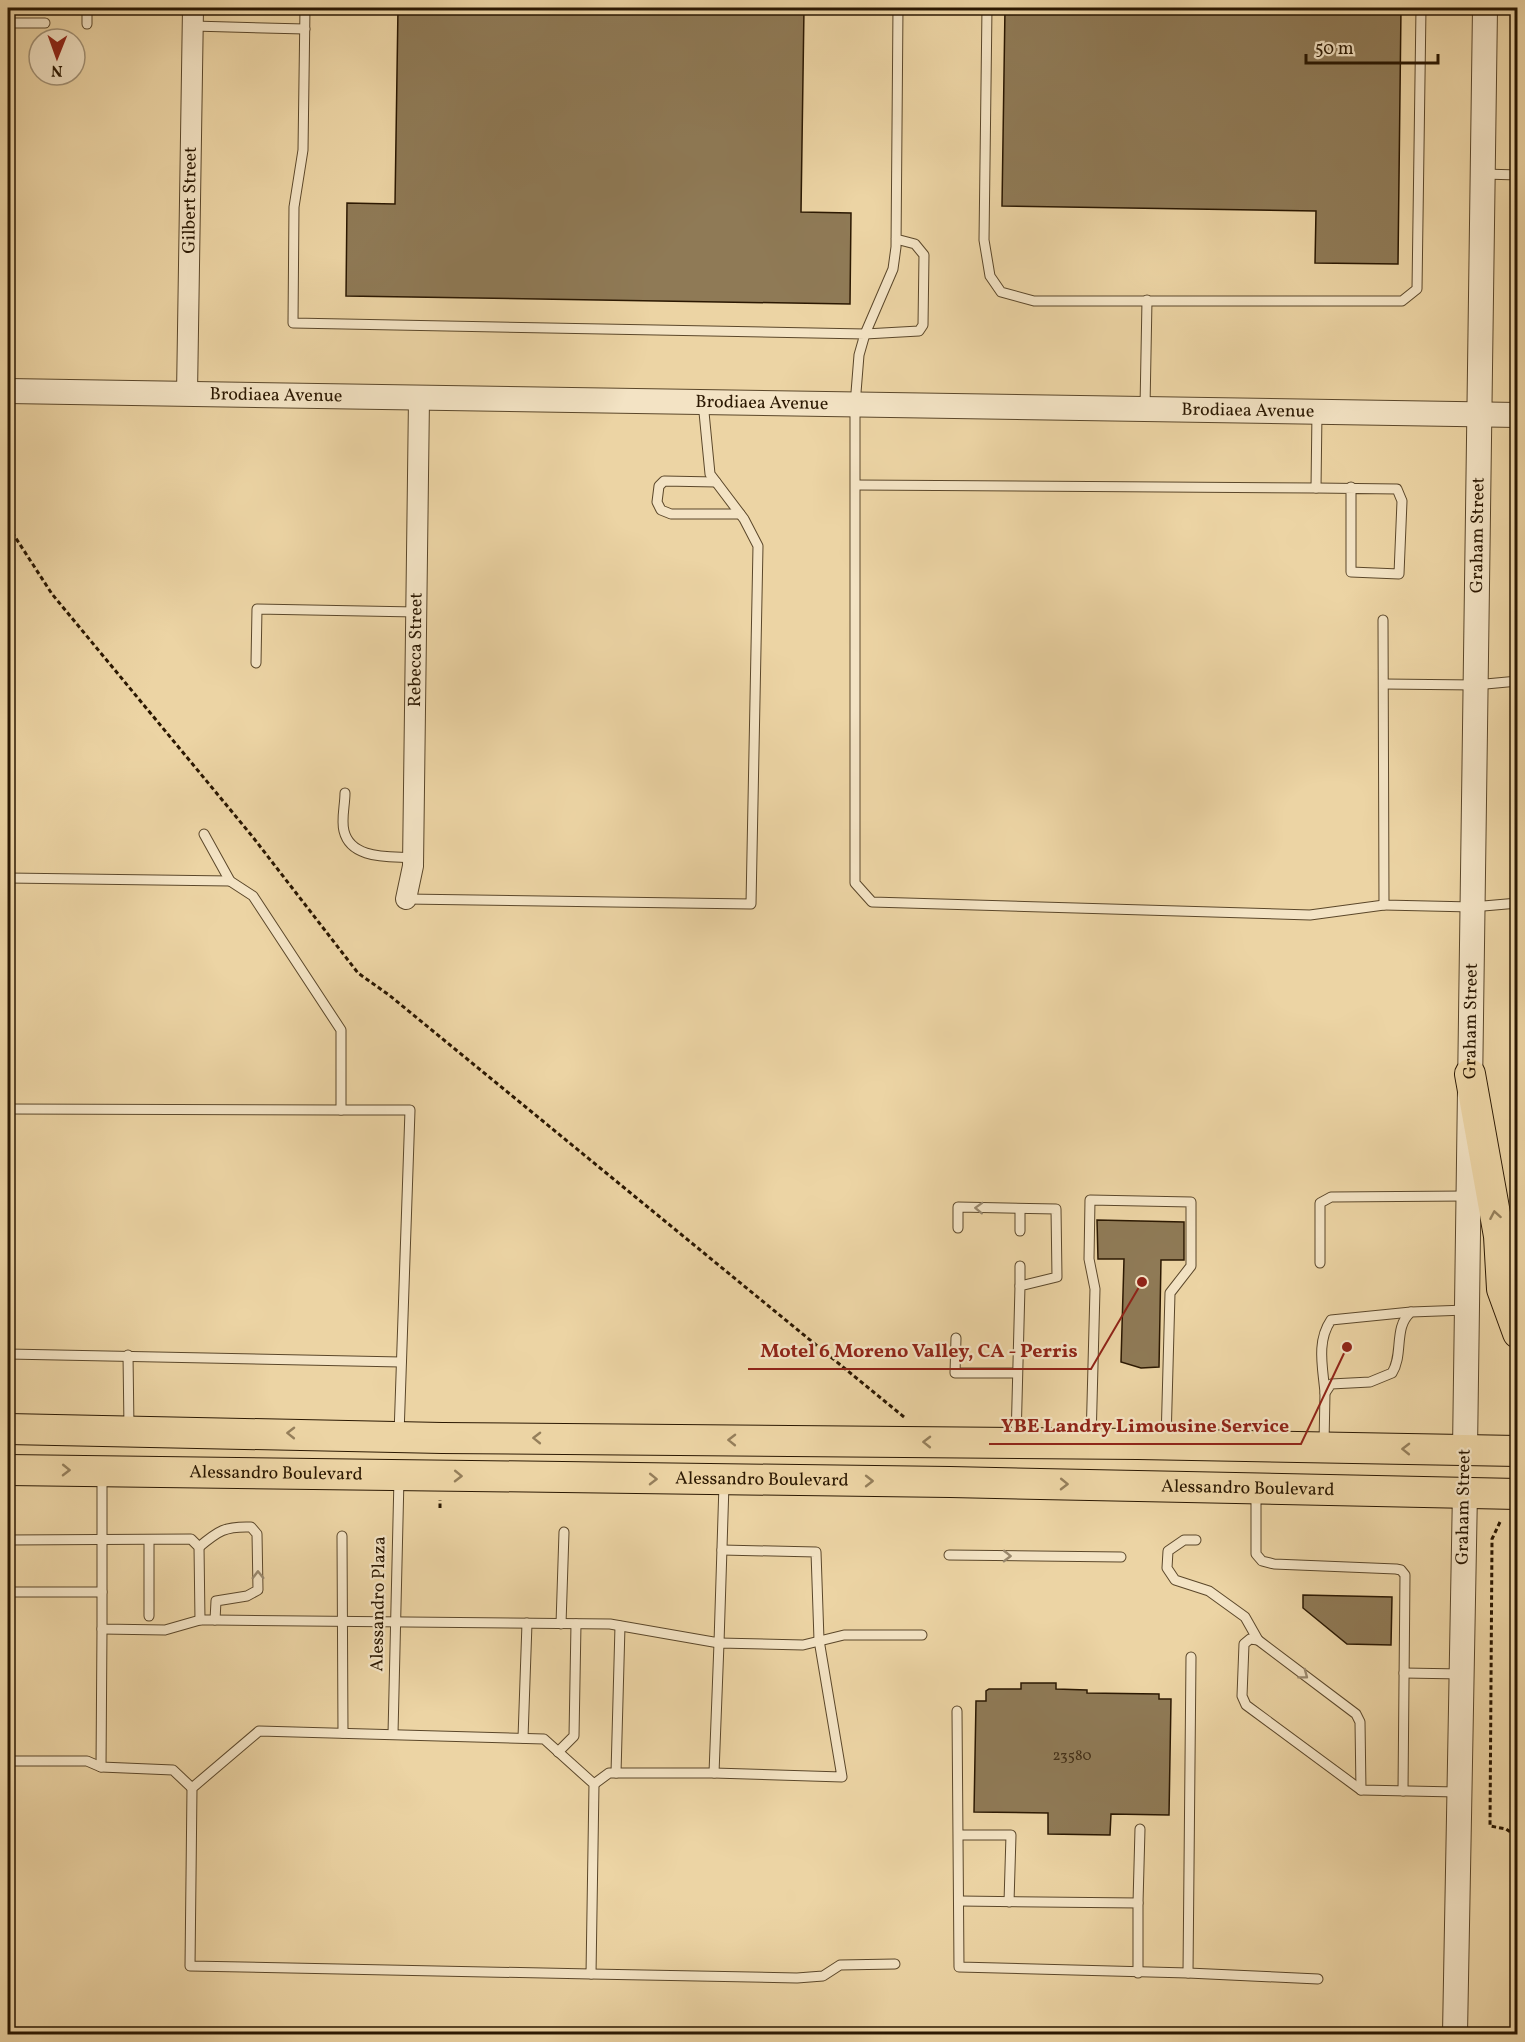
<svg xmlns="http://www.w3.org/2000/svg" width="1525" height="2042" viewBox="0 0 1525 2042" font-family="Vollkorn,serif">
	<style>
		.building { fill: #8f7a56; stroke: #2b1802; stroke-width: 1.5 }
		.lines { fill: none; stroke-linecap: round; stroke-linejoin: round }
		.service-casing { stroke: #5b472a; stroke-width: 11 }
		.minor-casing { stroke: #5b472a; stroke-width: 22 }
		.tertiary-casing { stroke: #5b472a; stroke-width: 26 }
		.primary-casing { stroke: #2b1802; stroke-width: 32 }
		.path { stroke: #2b1802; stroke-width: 3; stroke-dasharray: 4.5 3; stroke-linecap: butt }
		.service { stroke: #f3e3c4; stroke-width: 9 }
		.minor { stroke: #f3e3c4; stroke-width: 20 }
		.tertiary { stroke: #f3e3c4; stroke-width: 24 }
		.primary { stroke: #ecd4a4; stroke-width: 30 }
		.oneway { stroke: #99886d }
		.oneway2 { stroke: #957f5b }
		.labels { text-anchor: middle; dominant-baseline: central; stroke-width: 4.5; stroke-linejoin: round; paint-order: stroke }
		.number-label { font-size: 15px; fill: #443017 }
		.street-label { font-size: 18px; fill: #2b1802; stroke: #f3e3c4 }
		.leader { fill: none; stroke: #8f2418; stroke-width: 2 }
		.callout-dot { fill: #8f2418; stroke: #f3e3c4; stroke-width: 2 }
		.callout-label { font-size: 20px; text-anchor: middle; font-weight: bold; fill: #8f2418; stroke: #f3e3c4; stroke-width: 4.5; stroke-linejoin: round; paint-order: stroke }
	</style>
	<rect width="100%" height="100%" fill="#ecd4a4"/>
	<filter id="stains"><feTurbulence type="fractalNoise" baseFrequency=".00333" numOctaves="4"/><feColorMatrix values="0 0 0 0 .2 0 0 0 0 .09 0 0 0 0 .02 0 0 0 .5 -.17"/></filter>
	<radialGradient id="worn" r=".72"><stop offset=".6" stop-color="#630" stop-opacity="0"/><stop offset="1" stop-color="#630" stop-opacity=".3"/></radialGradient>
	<g class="building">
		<polygon points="398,8 804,8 801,212 851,213 850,304 346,296 347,203 395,204"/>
		<polygon points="1005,8 1401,8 1398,264 1315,263 1316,211 1002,206"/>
		<polygon points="1097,1220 1184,1222 1184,1260 1161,1260 1159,1367 1141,1368 1121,1362 1124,1259 1098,1259"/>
		<polygon points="1303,1595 1392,1597 1391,1645 1347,1644 1303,1608"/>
		<polygon points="1021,1683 1056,1683 1056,1689 1087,1690 1087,1693 1159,1694 1159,1699 1171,1699 1169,1815 1111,1814 1110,1835 1048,1834 1048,1813 974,1812 976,1701 986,1701 986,1691 989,1689 1021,1689"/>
	</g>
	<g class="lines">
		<g class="service-casing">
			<g id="service">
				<polyline points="305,8 303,150 294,207 293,323 865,334 859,355 855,405 855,883 872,902 1310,915 1384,905"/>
				<polyline points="987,8 984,240 990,276 1001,292 1034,301 1402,301 1417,289 1421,8"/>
				<polyline points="8,23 45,23"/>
				<polyline points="87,24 87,8"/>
				<polyline points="193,26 305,29"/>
				<polyline points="1484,174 1518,175"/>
				<polyline points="896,239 915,244 924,255 923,325 919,331 865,334 893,269 896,247 898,8"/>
				<polyline points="1145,407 1147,300"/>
				<polyline points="716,482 664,481 659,486 657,502 661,510 671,514 740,514"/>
				<polyline points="856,485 1316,488 1317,412"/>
				<polyline points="1316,488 1397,489 1402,501 1399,574 1351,572 1351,487"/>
				<polyline points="1383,620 1384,905 1472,907 1518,903"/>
				<polyline points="256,663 257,609 416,612"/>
				<polyline points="1384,684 1475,685 1518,681"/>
				<path d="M345 793C345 805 341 820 344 831 351 860 390 856 413 858"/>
				<polyline points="204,834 230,881 253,896 341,1030 341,1110 410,1110 399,1435"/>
				<polyline points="8,878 230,881"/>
				<polyline points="406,899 751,904 758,546 744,519 710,474 703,402"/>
				<polyline points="8,1109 341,1110"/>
				<polyline points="958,1228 958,1207 1056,1209 1057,1277 1020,1286 1016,1440"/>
				<polyline points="1020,1231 1020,1209"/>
				<polyline points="1320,1263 1320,1203 1331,1197 1466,1196"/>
				<polyline points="1020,1286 1020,1266"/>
				<polyline points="956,1338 955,1373 1017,1373"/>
				<polyline points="8,1354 401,1362"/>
				<polyline points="128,1355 129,1428"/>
				<path d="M1325 1393C1323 1368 1316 1342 1331 1320L1411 1312"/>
				<polyline points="1091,1441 1095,1289 1089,1259 1090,1200 1191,1202 1191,1266 1170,1293 1166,1441"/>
				<path d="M1324 1444 1325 1393 1331 1384 1370 1382 1392 1373C1404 1354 1393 1327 1411 1312L1466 1310"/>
				<polyline points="102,1476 102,1629 165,1630 200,1620 215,1620 610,1624 719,1643 724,1484"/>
				<polyline points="1256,1491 1256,1554 1262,1561 1274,1564 1396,1569 1401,1570 1405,1575 1403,1791"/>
				<polyline points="342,1536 343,1733"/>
				<polyline points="8,1540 191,1539 199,1547 200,1620"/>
				<polyline points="1196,1540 1184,1540 1168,1551 1167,1568 1175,1580 1209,1591 1245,1617 1258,1640 1356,1714 1360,1722 1361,1790"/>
				<path d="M199 1547C218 1531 225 1526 251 1527L257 1534 258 1590 247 1596 216 1601 215 1620"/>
				<polyline points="949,1555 1121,1557"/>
				<polyline points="8,1592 102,1592"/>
				<polyline points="149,1616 149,1540"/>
				<polyline points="561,1624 564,1532"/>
				<polyline points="102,1629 101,1767 173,1770 192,1788"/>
				<polyline points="1258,1640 1250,1639 1244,1644 1242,1696 1246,1705 1361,1790 1457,1792"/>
				<polyline points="1191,1657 1188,1973 1318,1979"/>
				<polyline points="1404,1673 1462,1674"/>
				<polyline points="957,1711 959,1967 1188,1973"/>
				<polygon points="259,1731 544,1739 594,1784 591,1974 190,1966 192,1788"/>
				<polyline points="393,1734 399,1478"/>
				<polyline points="523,1738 527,1623"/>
				<polyline points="558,1752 574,1736 576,1624"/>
				<polyline points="8,1761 87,1761 101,1767"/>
				<polyline points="616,1773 620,1626"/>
				<polyline points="714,1773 842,1777 819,1640 816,1552 722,1550"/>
				<polyline points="594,1784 609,1773 714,1773 719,1643 803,1645 844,1635 922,1635"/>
				<polyline points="959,1835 1011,1835 1009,1902"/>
				<polyline points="960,1901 1138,1903 1138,1973"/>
				<polyline points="1138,1903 1140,1829"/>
				<polyline points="591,1974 797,1978 823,1976 840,1965 895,1964"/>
			</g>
		</g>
		<g class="minor-casing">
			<g id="minor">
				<path id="s1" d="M187 394 193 8"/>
				<path id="s2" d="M406 899 413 866 419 398"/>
			</g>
		</g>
		<g class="tertiary-casing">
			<g id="tertiary">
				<path id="s3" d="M8 391 1518 415"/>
				<path id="s4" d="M1465 1450 1485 8"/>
				<polyline points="1455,2034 1465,1491"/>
			</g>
		</g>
		<g class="primary-casing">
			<g id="primary">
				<polyline points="1470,1074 1499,1236 1502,1289 1518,1333"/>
				<polyline points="8,1429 442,1438 1138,1444 1518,1451"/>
				<path id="s5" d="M8 1470 950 1482 1518 1494"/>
			</g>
		</g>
		<g class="path">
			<polyline points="8,526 52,594 252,836 358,973 389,995 904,1417"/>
			<polyline points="440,1508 440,1500"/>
			<polyline points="1500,1522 1492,1539 1490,1826 1506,1829 1518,1837"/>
		</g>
		<use href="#service" class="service"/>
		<use href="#minor" class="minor"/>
		<use href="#tertiary" class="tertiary"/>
		<use href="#primary" class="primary"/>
	</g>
	<defs><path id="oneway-chevron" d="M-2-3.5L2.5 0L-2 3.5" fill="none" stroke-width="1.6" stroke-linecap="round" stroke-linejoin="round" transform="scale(1.5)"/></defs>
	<g class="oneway">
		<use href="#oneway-chevron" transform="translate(979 1208) rotate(-178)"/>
		<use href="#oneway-chevron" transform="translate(1007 1556) rotate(1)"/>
		<use href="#oneway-chevron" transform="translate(258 1575) rotate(-91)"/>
		<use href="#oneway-chevron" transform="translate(1304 1675) rotate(37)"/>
	</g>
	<g class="oneway2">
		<use href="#oneway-chevron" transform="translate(1495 1215) rotate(-100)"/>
		<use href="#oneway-chevron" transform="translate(291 1433) rotate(-179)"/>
		<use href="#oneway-chevron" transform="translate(537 1438) rotate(-179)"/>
		<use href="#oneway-chevron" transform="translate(732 1440) rotate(-179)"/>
		<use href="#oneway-chevron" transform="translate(927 1442) rotate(-179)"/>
		<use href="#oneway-chevron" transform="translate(1406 1449) rotate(-179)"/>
		<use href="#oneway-chevron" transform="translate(66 1470) rotate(1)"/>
		<use href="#oneway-chevron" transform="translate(458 1476) rotate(1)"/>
		<use href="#oneway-chevron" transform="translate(653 1479) rotate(1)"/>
		<use href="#oneway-chevron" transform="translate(869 1481)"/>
		<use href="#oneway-chevron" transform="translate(1064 1484) rotate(1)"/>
	</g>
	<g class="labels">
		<g class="number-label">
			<text x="1072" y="1756">23580</text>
		</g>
		<g class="street-label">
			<text stroke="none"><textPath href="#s1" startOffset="194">Gilbert Street</textPath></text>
			<text stroke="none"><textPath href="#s3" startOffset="268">Brodiaea Avenue</textPath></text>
			<text stroke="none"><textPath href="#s3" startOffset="754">Brodiaea Avenue</textPath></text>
			<text stroke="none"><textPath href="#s3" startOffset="1240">Brodiaea Avenue</textPath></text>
			<text stroke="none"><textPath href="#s4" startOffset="915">Graham Street</textPath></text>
			<text stroke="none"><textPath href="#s2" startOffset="250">Rebecca Street</textPath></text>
			<text stroke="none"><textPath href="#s4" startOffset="429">Graham Street</textPath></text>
			<text stroke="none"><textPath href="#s5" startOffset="268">Alessandro Boulevard</textPath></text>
			<text stroke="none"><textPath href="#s5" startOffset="754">Alessandro Boulevard</textPath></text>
			<text stroke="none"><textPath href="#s5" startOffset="1240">Alessandro Boulevard</textPath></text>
			<text transform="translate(1464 1507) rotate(-89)">Graham Street</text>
			<text transform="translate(379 1604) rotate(-89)">Alessandro Plaza</text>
		</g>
	</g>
	<path class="leader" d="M1142 1282L1091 1369H748M1347 1347L1301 1444H989"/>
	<g class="callout-dot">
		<circle cx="1142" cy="1282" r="6"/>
		<circle cx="1347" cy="1347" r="6"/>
	</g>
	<g class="callout-label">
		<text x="919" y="1357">Motel 6 Moreno Valley, CA - Perris</text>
		<text x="1145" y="1432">YBE Landry Limousine Service</text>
	</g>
	<rect width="1525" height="2042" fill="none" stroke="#ecd4a4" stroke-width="30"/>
	<rect x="9" y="9" width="1507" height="2024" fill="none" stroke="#2b1802" stroke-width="3"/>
	<rect x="15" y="15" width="1495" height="2012" fill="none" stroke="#2b1802" stroke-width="1.5"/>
	<g transform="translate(57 57) rotate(181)"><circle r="28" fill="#f3e3c4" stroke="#a39276" stroke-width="1.5"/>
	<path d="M0-4.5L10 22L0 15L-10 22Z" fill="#8f2418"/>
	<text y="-9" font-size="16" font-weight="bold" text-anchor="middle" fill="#2b1802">N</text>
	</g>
	<path d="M1306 54v9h132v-9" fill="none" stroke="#2b1802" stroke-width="3"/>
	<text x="1315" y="54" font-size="18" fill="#2b1802" stroke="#f3e3c4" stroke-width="4.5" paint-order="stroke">50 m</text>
	<rect width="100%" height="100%" filter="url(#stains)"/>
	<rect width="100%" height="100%" fill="url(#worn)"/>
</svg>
